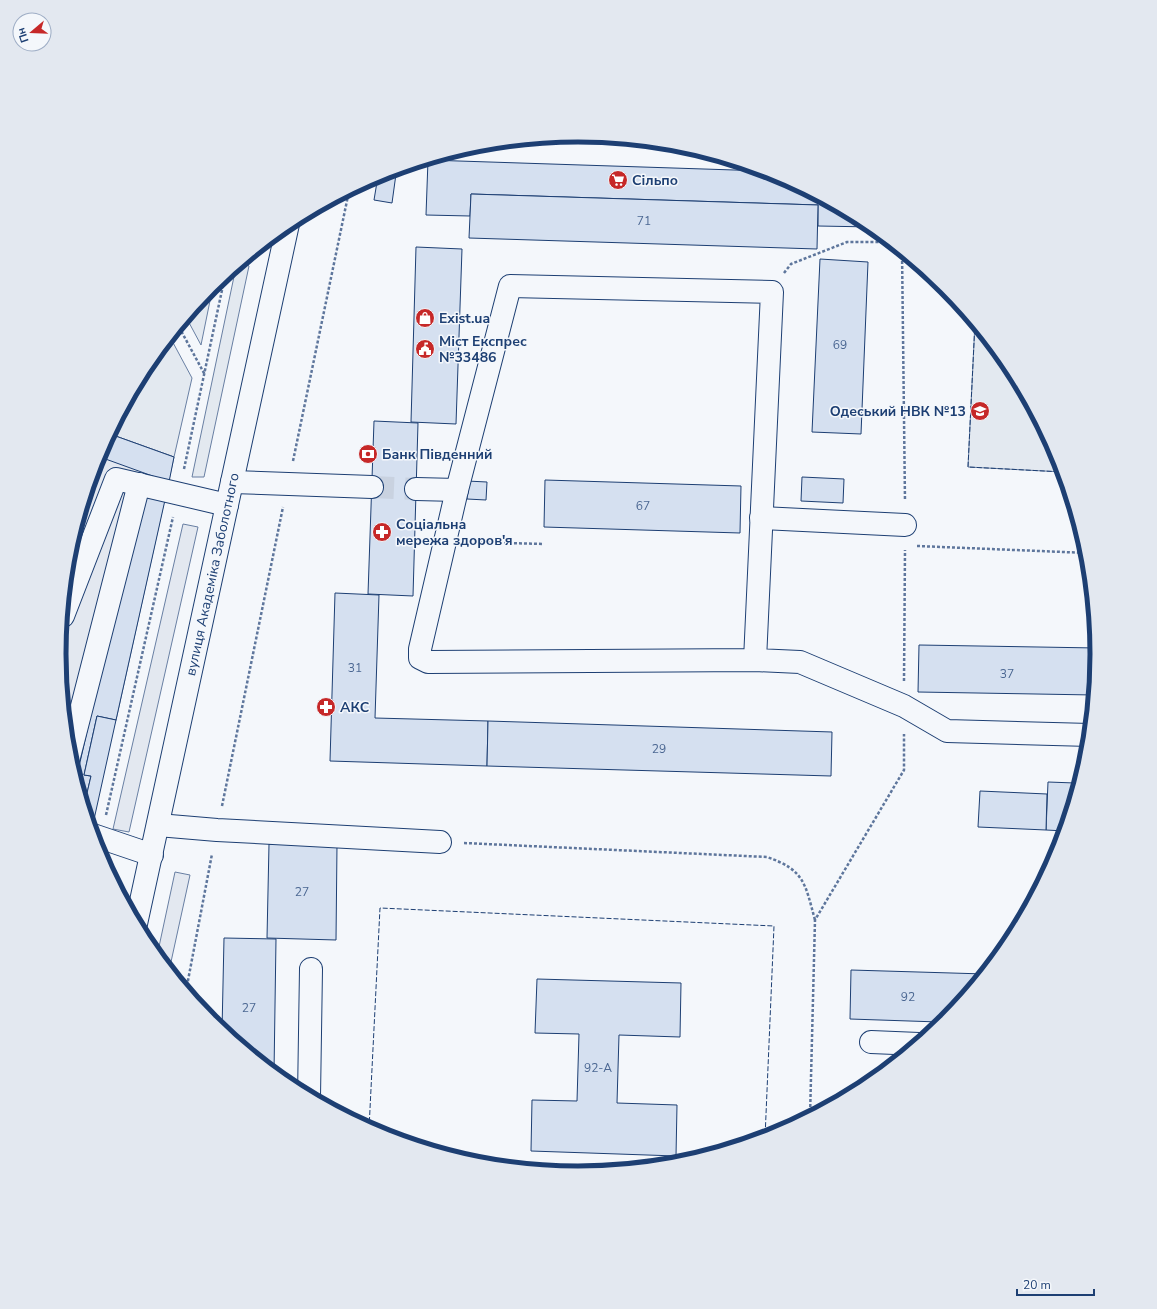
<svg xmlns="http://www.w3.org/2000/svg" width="1157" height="1309" viewBox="0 0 1157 1309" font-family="'Nunito Sans',sans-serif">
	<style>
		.green { fill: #e3e9f0; stroke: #687fa3 }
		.parking { fill: #e3e8f0; stroke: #687fa3 }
		.building { fill: #d5e0f0; stroke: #1d3f73 }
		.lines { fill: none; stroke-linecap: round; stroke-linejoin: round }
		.minor-tunnel { stroke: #c9d2e0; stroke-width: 22; stroke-dasharray: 22 11; stroke-linecap: butt }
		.minor-casing { stroke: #1d3f73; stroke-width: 24 }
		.highway-casing { stroke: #1d3f73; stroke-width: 24 }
		.path { stroke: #5e769c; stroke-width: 2.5; stroke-dasharray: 3 2; stroke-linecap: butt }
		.minor { stroke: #f4f7fb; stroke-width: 22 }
		.highway { stroke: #f4f7fb; stroke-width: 22 }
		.fence { stroke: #1d3f73; stroke-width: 1; stroke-dasharray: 5 2; stroke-linecap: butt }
		.labels { text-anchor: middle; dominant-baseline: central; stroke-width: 3; stroke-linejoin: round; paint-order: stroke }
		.number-label { font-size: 12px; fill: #4b6792 }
		.poi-label { font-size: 14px; font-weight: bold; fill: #1d3f73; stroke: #f4f7fb; text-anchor: start }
		.street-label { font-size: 14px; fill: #1d3f73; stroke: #f4f7fb }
		.rim { fill: none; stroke: #1d3f73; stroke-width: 5 }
	</style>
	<rect width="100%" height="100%" fill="#f4f7fb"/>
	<g class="green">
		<polygon points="242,261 249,266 204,477 192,477 236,267"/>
		<polygon points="213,286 201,345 186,317"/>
		<polygon points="975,322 1011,366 1059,456 1063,472 968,467"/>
		<polygon points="170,337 192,378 174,457 110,434 147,366"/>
	</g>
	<g class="parking">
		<polygon points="110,434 174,457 116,720 84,806 69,756 59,654 69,553 99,455"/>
		<polygon points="183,524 198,527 129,832 113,829"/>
		<polygon points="175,872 190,875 169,971 157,956"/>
	</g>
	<g class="building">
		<polygon points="428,160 765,171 778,175 873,227 818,226 818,205 471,194 470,216 426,215"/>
		<polygon points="387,172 396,174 392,203 374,200 378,176"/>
		<polygon points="471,194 818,205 817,249 469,238"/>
		<polygon points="416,247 462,249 456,424 411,422"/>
		<polygon points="820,259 868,262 861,434 812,432"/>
		<polygon points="374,421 418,423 413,596 368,594"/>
		<polygon points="110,434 174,457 169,482 100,457 91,482 99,455"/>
		<polygon points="802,477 844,479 843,503 801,501"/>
		<polygon points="545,480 741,486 740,533 544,527"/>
		<polygon points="467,481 487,482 486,500 467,499"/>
		<polygon points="141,492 165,500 116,720 97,716 84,775 91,776 84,806 76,780"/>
		<polygon points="335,593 379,595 375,718 488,721 487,766 330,761"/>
		<polygon points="919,645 1097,648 1094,695 918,692"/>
		<polygon points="97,716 116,720 93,824 89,823 84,806 91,776 84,775"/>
		<polygon points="488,721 832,732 831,776 487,766"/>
		<polygon points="1048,782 1075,783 1075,800 1065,831 1046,830"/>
		<polygon points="980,791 1047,794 1046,830 978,827"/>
		<polygon points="269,844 337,845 336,940 267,938"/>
		<polygon points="224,938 276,939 274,1073 222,1031"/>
		<polygon points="851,970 985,974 946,1022 939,1022 850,1019"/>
		<polygon points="537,979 681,983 680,1037 619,1035 617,1103 677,1105 676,1156 531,1151 532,1100 577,1101 579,1034 535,1033"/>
	</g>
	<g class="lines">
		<polyline class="minor-tunnel" points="372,487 416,489"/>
		<g class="minor-casing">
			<g id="minor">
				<polyline points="232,482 372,487"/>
				<polyline points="416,489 457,490"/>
				<polyline points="761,518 905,525"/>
				<polyline points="63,616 116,479 227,505"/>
				<polyline points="755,660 772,292 510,286 457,490 420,649 420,658 428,662 755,660 800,662 904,706 947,731 1090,735"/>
				<polyline points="69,757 139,484"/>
				<polyline points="158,825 217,830 440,842"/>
				<polyline points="93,835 152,855"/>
				<polyline points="871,1042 919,1044"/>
				<polyline points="309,1097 311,969"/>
			</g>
		</g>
		<g class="highway-casing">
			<g id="highway">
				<path id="s1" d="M136 924 288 224"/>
			</g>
		</g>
		<g class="path">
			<polyline points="902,251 905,501"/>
			<polyline points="784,273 791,264 847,242 891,242"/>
			<polyline points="179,327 205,375"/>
			<polyline points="293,461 349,191"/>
			<polyline points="184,469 225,276"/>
			<polyline points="469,542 544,544"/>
			<polyline points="917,546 1088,553"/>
			<polyline points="904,681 905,550"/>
			<polyline points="222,806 283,507"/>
			<polyline points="106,815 173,517"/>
			<path d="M464 843 767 857C805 870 805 884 815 920"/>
			<polyline points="186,991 212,854"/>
			<polyline points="810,1117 815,920 904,770 904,734"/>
		</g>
		<use href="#minor" class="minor"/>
		<use href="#highway" class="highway"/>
		<g class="fence">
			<polyline points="975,322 968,467 1063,472"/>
			<polyline points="369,1129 380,908 774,926 765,1138"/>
		</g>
	</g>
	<defs>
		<g id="supermarket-disc" transform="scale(1)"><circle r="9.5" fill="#c62828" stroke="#f4f7fb"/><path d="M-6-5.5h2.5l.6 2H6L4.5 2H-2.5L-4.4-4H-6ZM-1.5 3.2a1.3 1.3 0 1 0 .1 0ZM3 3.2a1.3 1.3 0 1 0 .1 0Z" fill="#fff"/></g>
		<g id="shop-disc" transform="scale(1)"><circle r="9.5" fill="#c62828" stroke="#f4f7fb"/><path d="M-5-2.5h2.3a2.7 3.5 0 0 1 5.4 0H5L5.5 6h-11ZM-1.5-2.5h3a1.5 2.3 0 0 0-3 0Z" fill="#fff"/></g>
		<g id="civic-disc" transform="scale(1)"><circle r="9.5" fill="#c62828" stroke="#f4f7fb"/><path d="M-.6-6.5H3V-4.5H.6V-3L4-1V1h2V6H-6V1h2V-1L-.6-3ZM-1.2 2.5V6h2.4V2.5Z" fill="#fff"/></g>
		<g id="school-disc" transform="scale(1)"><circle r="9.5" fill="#c62828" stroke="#f4f7fb"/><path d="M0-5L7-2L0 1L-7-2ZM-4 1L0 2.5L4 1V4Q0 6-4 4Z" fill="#fff"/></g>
		<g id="bank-disc" transform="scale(1)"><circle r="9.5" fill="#c62828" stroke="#f4f7fb"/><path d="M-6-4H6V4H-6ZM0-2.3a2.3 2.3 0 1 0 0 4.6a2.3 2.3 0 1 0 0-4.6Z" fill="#fff"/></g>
		<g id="pharmacy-disc" transform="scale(1)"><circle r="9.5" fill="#c62828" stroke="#f4f7fb"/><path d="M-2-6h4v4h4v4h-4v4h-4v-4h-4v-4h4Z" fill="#fff"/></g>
	</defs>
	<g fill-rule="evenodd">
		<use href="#supermarket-disc" x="618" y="180"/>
		<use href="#shop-disc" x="425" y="318"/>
		<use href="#civic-disc" x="425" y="349"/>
		<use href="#school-disc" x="980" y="411"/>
		<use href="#bank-disc" x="368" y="454"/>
		<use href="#pharmacy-disc" x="382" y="532"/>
		<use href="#pharmacy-disc" x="326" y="707"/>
	</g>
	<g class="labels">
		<g class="number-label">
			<text x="644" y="221">71</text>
			<text x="840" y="345">69</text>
			<text x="643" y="506">67</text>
			<text x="355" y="668">31</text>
			<text x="1007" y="674">37</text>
			<text x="659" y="749">29</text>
			<text x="302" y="892">27</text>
			<text x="908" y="997">92</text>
			<text x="249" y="1008">27</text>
			<text x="598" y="1068">92-А</text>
		</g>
		<g class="poi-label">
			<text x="632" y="180">Сільпо</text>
			<text x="439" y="318">Exist.ua</text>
			<text x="439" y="341">Міст Експрес<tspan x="439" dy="16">№33486</tspan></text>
			<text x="966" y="411" text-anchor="end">Одеський НВК №13</text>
			<text x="382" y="454">Банк Південний</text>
			<text x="396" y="524">Соціальна<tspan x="396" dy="16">мережа здоров'я</tspan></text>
			<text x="340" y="707">АКС</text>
		</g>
		<g class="street-label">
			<text stroke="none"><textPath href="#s1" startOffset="358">вулиця Академіка Заболотного</textPath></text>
		</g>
	</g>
	<path d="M0 0H1157V1309H0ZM66 654a512 512 0 1 1 1024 0a512 512 0 1 1-1024 0Z" fill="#e3e8f0" fill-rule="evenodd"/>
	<path class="rim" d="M66 654a512 512 0 1 1 1024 0a512 512 0 1 1-1024 0Z"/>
	<g transform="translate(32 32) rotate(251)"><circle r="19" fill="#f4f7fb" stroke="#9eadc5"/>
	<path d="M0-3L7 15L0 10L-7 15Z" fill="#c62828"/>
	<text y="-6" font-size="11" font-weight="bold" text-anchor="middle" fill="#1d3f73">Пн</text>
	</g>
	<path d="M1017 1289v6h77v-6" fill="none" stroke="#1d3f73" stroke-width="2"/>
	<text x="1023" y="1289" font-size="12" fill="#1d3f73" stroke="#f4f7fb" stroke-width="3" paint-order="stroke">20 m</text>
</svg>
